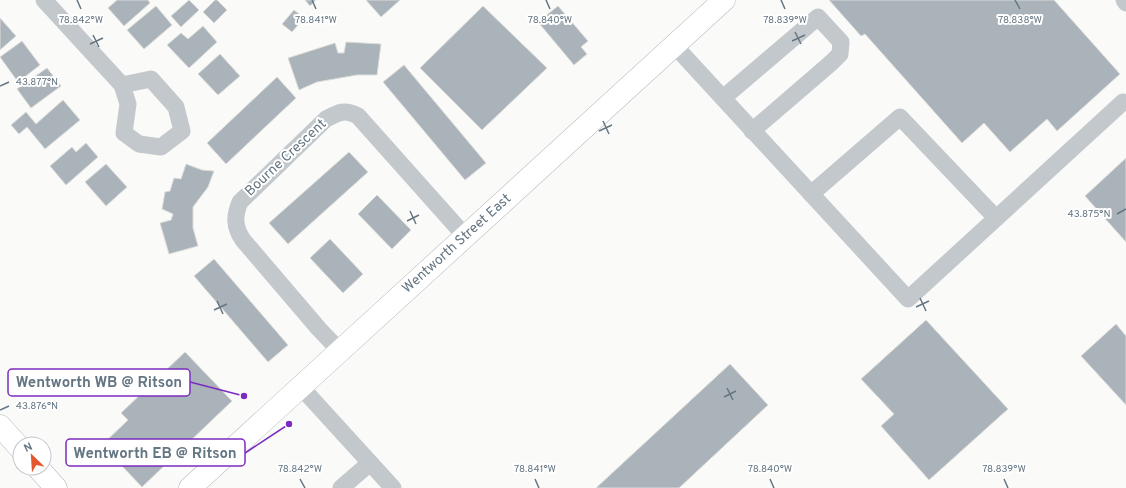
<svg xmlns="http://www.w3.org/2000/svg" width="1126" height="488" viewBox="0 0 1126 488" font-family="Overpass,sans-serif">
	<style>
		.building { fill: #aab3b9; stroke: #dcdcda }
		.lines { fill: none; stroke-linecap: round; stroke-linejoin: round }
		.major-casing { stroke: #b5babe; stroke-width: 23 }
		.minor { stroke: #c3c8cc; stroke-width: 17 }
		.major { stroke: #fff; stroke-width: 22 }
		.ticks { fill: none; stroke: #657683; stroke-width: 1.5 }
		.labels { text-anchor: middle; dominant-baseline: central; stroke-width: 4; stroke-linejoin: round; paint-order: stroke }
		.street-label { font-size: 14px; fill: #657683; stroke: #fff }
		.ticks-label { font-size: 10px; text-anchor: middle; fill: #657683; stroke: #fff; stroke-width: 4; stroke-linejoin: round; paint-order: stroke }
		.leader { fill: none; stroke: #7b2cbf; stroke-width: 1.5 }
		.callout-dot { fill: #7b2cbf; stroke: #fff; stroke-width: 1.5 }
		.callout { fill: #fff; stroke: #7b2cbf; stroke-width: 1.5 }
		.callout-label { font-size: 15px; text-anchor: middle; font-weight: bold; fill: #657683 }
	</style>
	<rect width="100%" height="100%" fill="#fafaf8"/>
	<g class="building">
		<polygon points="117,0 148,0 150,3 124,26 108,8"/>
		<polygon points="189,0 199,10 181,27 171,16"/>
		<polygon points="215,0 217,0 227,10 214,23 203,12"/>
		<polygon points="305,0 316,0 310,6"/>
		<polygon points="366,0 400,0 381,17"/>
		<polygon points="829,0 1054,0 1120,74 1057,131 1047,119 1010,152 984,123 962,143 865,34 861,36"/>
		<polygon points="156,6 172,25 144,49 127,30"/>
		<polygon points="483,6 547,68 482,130 420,68"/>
		<polygon points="558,6 588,41 581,47 587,54 574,65 538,22"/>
		<polygon points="294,10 304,18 292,32 282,24"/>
		<polygon points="0,18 16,36 0,50"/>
		<polygon points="203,26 217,42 189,68 167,45 181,33 188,39"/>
		<polygon points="22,41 40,65 18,82 0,57"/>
		<polygon points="346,42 381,44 377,75 357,75 317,82 299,90 288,58 335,43 338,53 344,53"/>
		<polygon points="220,54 240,76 218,95 198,74"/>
		<polygon points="404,65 486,163 465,180 383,82"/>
		<polygon points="47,68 61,86 31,108 17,89"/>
		<polygon points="277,77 296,98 226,164 207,143"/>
		<polygon points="63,100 80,120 45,149 27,127 19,134 11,125 26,112 36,124"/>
		<polygon points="86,143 98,157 66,185 50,166 72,147 76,152"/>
		<polygon points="349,152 368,172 288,244 269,223"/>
		<polygon points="1126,158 1126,242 1085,196"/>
		<polygon points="106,164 127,187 106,206 85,182"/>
		<polygon points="186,164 202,170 214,171 208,187 193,207 193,228 198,246 169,254 160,223 171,220 173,214 162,209 165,192 170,191 174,178 181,179"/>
		<polygon points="377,195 411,230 392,249 358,214"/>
		<polygon points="330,239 363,274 343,293 310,258"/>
		<polygon points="214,259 288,345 268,362 194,276"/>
		<polygon points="926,320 1008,409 929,480 881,426 894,414 861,379"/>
		<polygon points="1116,324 1126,336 1126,405 1081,356"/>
		<polygon points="185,352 232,401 142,487 102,445 128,420 121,413"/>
		<polygon points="730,364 768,405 679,488 596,488"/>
	</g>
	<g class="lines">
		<g class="major-casing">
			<g id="major">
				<polyline points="0,426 20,448"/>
				<polyline points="38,468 56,488"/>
				<polyline points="190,488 724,0"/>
			</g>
		</g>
		<g class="minor">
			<polyline points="44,0 122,85 128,104 124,133 139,144 161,147 182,131 176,107 151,79 122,85"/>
			<polyline points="1124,0 1126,3"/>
			<polyline points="674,45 908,299 1123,102"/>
			<polyline points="723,98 818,17 841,42 840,54 831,63 752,131"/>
			<polyline points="811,194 900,117 996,218"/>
			<path d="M340 351 319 329 243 240C234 227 234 216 240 202L326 119C339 112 345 109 358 116L465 236"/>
			<polyline points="301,387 393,488"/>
			<polyline points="341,488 370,463"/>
		</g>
		<use href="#major" class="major"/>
	</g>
	<path class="ticks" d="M77 0 81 9M312 0 316 9M546 0 550 9M781 0 785 9M1015 0 1020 9M795 32 801 44M93 35 99 47M792 41 805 35M90 44 103 38M0 86 9 82M603 121 609 134M599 131 612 125M410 211 416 224M1117 214 1126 209M407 221 419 215M920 298 926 311M217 301 223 314M916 307 929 301M214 310 227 304M727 388 733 400M724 397 736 391M0 410 9 406M300 479 305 488M535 479 539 488M770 479 774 488M1004 479 1008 488"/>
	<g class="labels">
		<g class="street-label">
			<text transform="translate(286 158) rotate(-43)">Bourne Crescent</text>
			<text transform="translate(457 244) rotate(-42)">Wentworth Street East</text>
		</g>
	</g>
	<g class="ticks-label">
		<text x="81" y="23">78.842°W</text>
		<text x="316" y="23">78.841°W</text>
		<text x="550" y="23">78.840°W</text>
		<text x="785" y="23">78.839°W</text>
		<text x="1020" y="23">78.838°W</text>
		<text x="37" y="85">43.877°N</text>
		<text x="1089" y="217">43.875°N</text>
		<text x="37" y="409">43.876°N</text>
		<text x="300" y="472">78.842°W</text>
		<text x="535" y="472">78.841°W</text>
		<text x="770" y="472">78.840°W</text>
		<text x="1004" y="472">78.839°W</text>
	</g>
	<path class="leader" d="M244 396L190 382M289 424L245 453"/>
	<g class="callout-dot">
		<circle cx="244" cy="396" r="4"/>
		<circle cx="289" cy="424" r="4"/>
	</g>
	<g class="callout">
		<rect x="8" y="369" width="182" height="27" rx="4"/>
		<rect x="66" y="439" width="179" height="27" rx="4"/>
	</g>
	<g class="callout-label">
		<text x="99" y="387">Wentworth WB @ Ritson</text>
		<text x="155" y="458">Wentworth EB @ Ritson</text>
	</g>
	<g transform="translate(32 456) rotate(335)"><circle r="19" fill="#ffffff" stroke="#c1c8cd"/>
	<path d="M0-3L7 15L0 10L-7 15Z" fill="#e4572e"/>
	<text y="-6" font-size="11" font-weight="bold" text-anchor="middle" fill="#657683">N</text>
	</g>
</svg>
